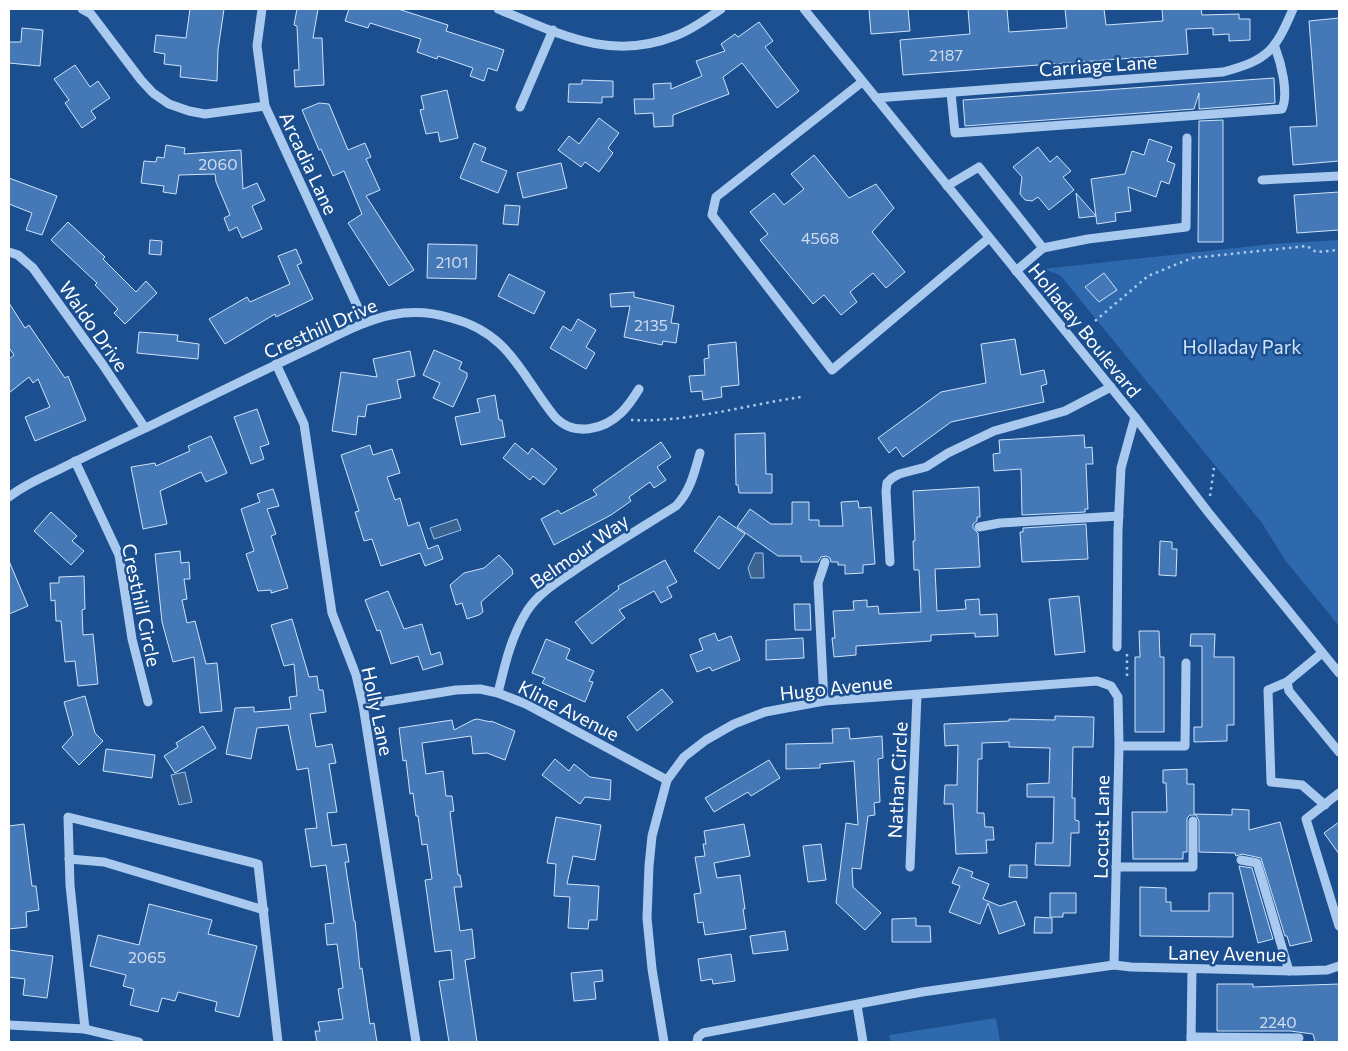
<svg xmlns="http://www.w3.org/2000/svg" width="1348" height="1051" viewBox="0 0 1348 1051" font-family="Commissioner,sans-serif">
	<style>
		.green { fill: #2e69ad }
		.water { fill: #3c6290; stroke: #9cc4f0 }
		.building { fill: #4478b7; stroke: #cfe3fa }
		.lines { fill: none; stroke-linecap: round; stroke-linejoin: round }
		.path { stroke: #a9c9ee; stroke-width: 2.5; stroke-dasharray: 2.5 4; stroke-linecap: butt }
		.minor { stroke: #a9c9ee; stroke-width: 9 }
		.labels { text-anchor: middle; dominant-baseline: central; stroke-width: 5; stroke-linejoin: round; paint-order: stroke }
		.number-label { font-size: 16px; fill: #d0dded }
		.street-label { font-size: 19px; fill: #fff; stroke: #1b4f8f }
		.park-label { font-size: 19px; fill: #cfe3fa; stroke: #1b4f8f }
	</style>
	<rect width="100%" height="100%" fill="#1b4f8f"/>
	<g class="green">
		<polygon points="1339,240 1339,626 1285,560 1262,523 1060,275 1043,269 1272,244"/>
		<polygon points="996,1018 1000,1042 891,1042 889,1035"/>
	</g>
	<g class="water">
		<polygon points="457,519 461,530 434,539 430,528"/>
		<polygon points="755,553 763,553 764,578 751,578 748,568"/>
		<polygon points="185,772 192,802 179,805 171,775"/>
	</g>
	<g class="building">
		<polygon points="190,9 224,9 218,50 217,81 180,77 181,66 164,64 165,54 154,52 156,35 186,38"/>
		<polygon points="297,9 318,9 313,38 322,38 324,85 295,87 294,70 299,70 297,26 294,25"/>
		<polygon points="349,9 398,9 448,25 446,31 504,50 497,71 488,68 484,81 470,76 473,68 438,56 437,59 417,52 421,39 370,23 368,28 345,21"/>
		<polygon points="869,9 908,9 910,31 871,34"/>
		<polygon points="968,9 1007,9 1009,32 1067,28 1065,9 1104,9 1106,25 1163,21 1162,9 1201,9 1202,15 1239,14 1239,19 1250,19 1250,40 1229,41 1229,34 1213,35 1213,28 1186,29 1188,54 903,75 900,40 970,34"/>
		<polygon points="1339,18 1339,161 1293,165 1290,127 1317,126 1309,21"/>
		<polygon points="759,22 773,41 765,47 799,91 777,108 742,63 723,77 729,94 673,115 673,126 654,127 653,113 635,114 634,99 654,99 653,84 671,83 671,89 702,76 696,61 725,51 721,44 735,34 738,37"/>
		<polygon points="22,28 43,30 40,66 9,63 9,42 21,42"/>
		<polygon points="75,65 90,87 98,81 110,98 91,111 96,118 82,128 65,103 69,100 54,79"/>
		<polygon points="1274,78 1275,103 1199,109 1199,93 1194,109 965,126 963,100"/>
		<polygon points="582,80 613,81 613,97 602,97 602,103 568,102 569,84 582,84"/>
		<polygon points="447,90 458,138 440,142 438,132 426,134 420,110 424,109 421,96"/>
		<polygon points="319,103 329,104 348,150 365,143 371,157 366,159 380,190 366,196 414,270 389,286 348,223 362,214 344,171 333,176 321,149 319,150 302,110"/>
		<polygon points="599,118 619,133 608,148 613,153 599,172 585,162 581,167 558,150 569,136 579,144"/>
		<polygon points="1223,120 1223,242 1198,242 1199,121"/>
		<polygon points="1149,139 1172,147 1167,161 1175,164 1169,184 1161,181 1156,197 1128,187 1131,211 1115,213 1116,221 1097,224 1091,179 1125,174 1132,151 1144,155"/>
		<polygon points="474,143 486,148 481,161 507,171 498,193 460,178"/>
		<polygon points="166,145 185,148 184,154 241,150 243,189 257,183 265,200 252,206 262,229 242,238 237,227 229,231 224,218 230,215 216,182 215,174 179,175 176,194 163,192 164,186 141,183 144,161 156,162 157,157 164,158"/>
		<polygon points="1038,147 1050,162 1057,156 1071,171 1063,177 1074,190 1049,210 1038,197 1032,201 1025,200 1020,194 1022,177 1013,167"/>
		<polygon points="814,155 849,198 876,184 894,208 872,232 905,272 886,288 873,273 850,292 857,302 841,315 824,295 813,304 760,240 768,234 750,212 774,193 784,205 804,189 791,174"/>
		<polygon points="561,163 567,188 523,198 517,173"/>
		<polygon points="9,178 57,196 42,235 26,230 32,213 9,204"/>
		<polygon points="1339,192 1339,230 1297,233 1294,195"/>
		<polygon points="1076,193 1096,216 1079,218"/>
		<polygon points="505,205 520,206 518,225 503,224"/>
		<polygon points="68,222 105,257 103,259 136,292 146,281 157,293 125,324 114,313 118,309 95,285 97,283 51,240"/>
		<polygon points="150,240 162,241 161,255 149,254"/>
		<polygon points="428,244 477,245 476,279 427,278"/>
		<polygon points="296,249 302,263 297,265 313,299 276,317 275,314 225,344 209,319 247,297 250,302 290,284 278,256"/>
		<polygon points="1104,273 1117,290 1099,302 1085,287"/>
		<polygon points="509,274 545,292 534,314 498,296"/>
		<polygon points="634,292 634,297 674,306 671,323 679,324 676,343 663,341 662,345 624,337 630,306 611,307 610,294"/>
		<polygon points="9,303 25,328 29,325 65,378 68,376 86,420 35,441 25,417 50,407 38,379 33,383 29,377 9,393 9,359 14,355 9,348"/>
		<polygon points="578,319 596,330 586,347 595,353 586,369 550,348 563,326 571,331"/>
		<polygon points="139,332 178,335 177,341 199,344 198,359 137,353"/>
		<polygon points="1015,339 1021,375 1044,370 1047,384 1041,386 1044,402 951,422 903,457 896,447 889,453 878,438 941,392 986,383 981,344"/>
		<polygon points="736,342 739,385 721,387 722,397 703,400 702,391 691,392 689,376 705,375 704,359 709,358 708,345"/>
		<polygon points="434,350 462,362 459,369 467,373 467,377 453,407 433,398 440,383 423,375"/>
		<polygon points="410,351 415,376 397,380 401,398 367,405 365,417 358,416 356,435 332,431 341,372 377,377 373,359"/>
		<polygon points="495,395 499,420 502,420 505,437 461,445 455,417 480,412 477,399"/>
		<polygon points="257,409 269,444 260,447 264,459 251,464 234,417"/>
		<polygon points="765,433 766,474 772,474 772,493 739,493 738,485 736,485 735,434"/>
		<polygon points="1084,435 1085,448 1092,447 1093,464 1086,464 1088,509 1085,509 1085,512 1022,515 1021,469 994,471 993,454 1000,453 999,440"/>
		<polygon points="211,436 227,473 206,482 201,472 160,491 167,524 143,529 131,467 155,463 156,466 190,451 188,446"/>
		<polygon points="661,442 671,457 657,467 666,480 654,488 650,482 629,497 631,501 611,515 554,545 541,519 558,510 561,514 597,495 593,490"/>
		<polygon points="515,443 528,454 532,448 557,469 544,485 533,476 530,480 503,458"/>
		<polygon points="370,445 373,455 392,449 400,473 387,477 395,500 400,498 408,526 419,522 428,549 438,545 443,559 425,566 420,553 381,566 372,539 364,541 355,512 359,511 341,455"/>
		<polygon points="979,487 980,517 977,517 977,521 973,524 973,528 978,533 980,567 935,569 937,611 966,609 965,600 979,599 980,615 997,614 998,636 975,637 975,633 931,635 931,641 856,646 856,655 834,657 832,638 835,638 833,611 854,610 853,601 867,600 867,607 878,606 879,614 921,612 919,570 914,570 913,541 915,541 913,491"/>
		<polygon points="273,489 279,506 267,509 276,534 271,536 288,588 271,593 271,590 258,591 246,554 254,551 241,509 260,502 257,494"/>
		<polygon points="858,501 859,508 871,507 875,564 863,565 863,573 845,574 845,565 838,565 838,562 831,562 830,558 826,556 821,557 818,562 801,562 801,556 778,556 737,527 750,509 771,524 792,524 792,502 809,502 809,520 819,520 819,526 843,526 841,502"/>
		<polygon points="51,512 77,536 72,541 84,551 71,565 34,531"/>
		<polygon points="719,516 745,534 719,569 694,551"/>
		<polygon points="1086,524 1088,559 1022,562 1020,532 1023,532 1023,528"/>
		<polygon points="1160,541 1172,542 1172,549 1177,549 1176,576 1159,575"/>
		<polygon points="180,551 181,563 189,562 190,579 184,579 187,599 182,600 187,623 195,621 206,664 217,663 222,711 200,713 194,657 173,662 162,622 155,554"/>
		<polygon points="499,555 512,569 513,574 481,602 483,612 479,615 467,619 462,603 456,605 450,585 464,573 484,568"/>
		<polygon points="665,560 677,582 667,587 672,597 661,603 654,591 619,610 625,618 592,644 575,622 619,589 618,586"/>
		<polygon points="9,561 28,606 9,614"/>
		<polygon points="84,576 85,609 82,610 83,635 93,634 98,684 78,686 75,661 65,662 61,621 56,621 55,600 51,601 50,583 59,583 59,577"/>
		<polygon points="388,591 404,629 422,624 431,655 440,652 443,664 423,670 418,656 391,664 380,630 377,631 365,600"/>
		<polygon points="1079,596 1085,652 1055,655 1049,599"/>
		<polygon points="794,604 810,604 811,630 795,630"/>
		<polygon points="292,619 309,677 317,676 319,690 323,690 326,712 310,714 316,747 332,744 336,763 329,764 337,812 327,813 332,846 346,844 349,862 345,862 354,921 355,921 360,969 362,968 370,1024 374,1023 377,1042 317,1042 315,1031 320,1031 318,1022 343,1019 338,989 343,988 337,944 327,945 325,924 334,923 326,865 311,867 305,829 317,828 308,768 297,770 288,725 257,728 251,759 226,754 235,708 254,707 254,712 291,709 289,697 297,696 294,664 284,666 271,625"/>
		<polygon points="1139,631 1159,631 1160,657 1164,657 1164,732 1135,732 1135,657 1140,657"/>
		<polygon points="715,633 718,641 731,636 740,660 712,671 710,667 697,672 690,655 703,650 699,639"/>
		<polygon points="1191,634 1215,634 1214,657 1234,657 1234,725 1227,725 1227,741 1194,742 1194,727 1202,727 1202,646 1190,646"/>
		<polygon points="803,638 804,658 766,660 766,640"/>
		<polygon points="546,639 570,649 566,659 594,671 589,681 593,682 585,702 542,683 545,678 532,673"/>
		<polygon points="662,689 673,702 637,731 627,717"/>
		<polygon points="85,696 95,733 103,741 79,765 62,747 73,735 64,702"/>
		<polygon points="1055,716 1094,717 1093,747 1073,747 1072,798 1075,798 1075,820 1079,821 1079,833 1071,833 1070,866 1035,865 1036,843 1053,843 1054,797 1027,797 1027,784 1049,783 1050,748 1009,747 1009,742 982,743 982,759 978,759 977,813 984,813 985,827 993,827 994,840 986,840 987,853 956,854 953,804 944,804 945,785 957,785 958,745 945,746 944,724 1009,721 1009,719 1055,720"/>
		<polygon points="477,719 491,722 491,721 515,731 505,760 487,753 473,754 471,736 422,743 426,774 443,771 446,796 452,796 454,811 450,812 458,875 460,875 462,887 454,887 460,931 472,929 475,958 465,960 477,1042 449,1042 439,981 454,979 451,950 435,952 425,880 432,879 427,844 422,845 418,816 416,816 413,793 410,794 406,760 403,761 399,728 452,720 454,730 473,720"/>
		<polygon points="203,726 216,748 175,773 164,756 178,747 176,743"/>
		<polygon points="849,728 850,739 882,736 883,758 878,759 880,802 874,803 875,815 868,816 861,869 852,868 853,887 881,913 865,930 836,903 846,823 858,825 854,761 820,764 820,768 786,769 786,744 833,743 832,729"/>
		<polygon points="106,749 155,755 152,778 103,771"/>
		<polygon points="555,759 569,771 574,764 590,777 611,780 610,800 585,797 580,804 542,775"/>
		<polygon points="769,760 780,778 751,796 748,792 714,812 705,798"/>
		<polygon points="1187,769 1187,784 1194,784 1194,814 1232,815 1232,809 1249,810 1249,830 1280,822 1312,941 1290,946 1287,936 1285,936 1261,858 1242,854 1236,856 1235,853 1199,852 1199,821 1196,815 1190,815 1187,818 1187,852 1183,852 1183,859 1133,859 1132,812 1167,812 1166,783 1163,783 1163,770"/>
		<polygon points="556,817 601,825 595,860 573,856 567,884 599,886 597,920 589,920 588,929 568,928 570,897 554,896 556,864 547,863"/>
		<polygon points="1339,822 1339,854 1324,833"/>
		<polygon points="24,824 32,886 36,886 39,910 26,912 27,927 9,929 9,826"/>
		<polygon points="744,824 750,856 714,863 717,878 740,875 745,909 743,909 746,929 705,935 703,922 698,923 694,894 701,893 695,857 705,856 703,844 706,844 704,831"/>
		<polygon points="821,844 826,880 808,882 803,846"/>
		<polygon points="1010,865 1027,865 1027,878 1009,877"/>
		<polygon points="1239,866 1252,868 1273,939 1258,943"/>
		<polygon points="959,867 973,872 971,877 989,884 983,899 1000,906 1016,901 1025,925 999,934 988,903 980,924 949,912 960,886 952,883"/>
		<polygon points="1140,887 1166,888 1166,902 1171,902 1171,911 1209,911 1209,893 1233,893 1233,937 1140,936"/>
		<polygon points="1050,893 1076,893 1076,913 1063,913 1063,917 1050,917"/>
		<polygon points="149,904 212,920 208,934 257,946 239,1017 215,1011 217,1002 178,992 175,1001 162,998 158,1012 130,1005 134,989 123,986 126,975 90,966 98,935 139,945"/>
		<polygon points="1035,917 1052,918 1052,933 1034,933"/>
		<polygon points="916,918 916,926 930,926 931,942 892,942 892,919"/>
		<polygon points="785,931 788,950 753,954 750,936"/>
		<polygon points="9,950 53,956 47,998 23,995 25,979 9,977"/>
		<polygon points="731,954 735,981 713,984 712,979 701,981 698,959"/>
		<polygon points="602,970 603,981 594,982 596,999 574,1001 571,973"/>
		<polygon points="1217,984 1253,984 1253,987 1339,984 1339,1042 1315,1042 1313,1034 1290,1031 1217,1031"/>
	</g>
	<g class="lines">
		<g class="path">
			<polyline points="1095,321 1148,276 1192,258 1307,246 1316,252 1339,250"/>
			<path d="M631 420C686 423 746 405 801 397"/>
			<polyline points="1210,496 1214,468"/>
			<polyline points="1127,654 1127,680"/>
		</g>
		<g class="minor">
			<polyline points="82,9 91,14 141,80 153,93 169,104 189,111 205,114 265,106"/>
			<polyline points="262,9 257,46 265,106 365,323"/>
			<path d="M498 9C558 33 609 62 675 36 692 30 706 19 721 9"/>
			<polyline points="804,9 1135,417 1208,512 1339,673"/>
			<polyline points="862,82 716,197 712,215 832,370 989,238"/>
			<path d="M951 93 955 133 1282 109C1289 93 1281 63 1275 47"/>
			<path d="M876 98 1223 72C1268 60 1275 51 1293 9"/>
			<polyline points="520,107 553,30"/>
			<polyline points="1262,180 1339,176"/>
			<polyline points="947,186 979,167 1043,248 1088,239 1186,227 1187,138"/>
			<polyline points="9,252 18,255 33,268 103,365 145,428"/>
			<polyline points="1016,271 1043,248"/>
			<polyline points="276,364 304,424 332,613 356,675 363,705 416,1042"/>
			<polyline points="75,461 119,555 132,639 148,702"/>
			<path d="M9 497C24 485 41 478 58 470 90 454 122 439 154 424 205 399 256 374 307 350 334 337 362 321 391 315 411 311 431 312 451 318 510 333 521 375 555 417 574 437 604 430 622 412 629 405 634 397 639 389"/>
			<polyline points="979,527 1000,523 1119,516"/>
			<polyline points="890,562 886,491 887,483 892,478 899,474 926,467 948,453 994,431 1065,411 1111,387"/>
			<polyline points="1117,647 1118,531 1121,468 1135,417"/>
			<polyline points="1322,653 1287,682 1268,690 1271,782 1302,785 1325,805"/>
			<polyline points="1287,682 1289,691 1339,752"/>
			<path d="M498 693C505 664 511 637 527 611 540 591 561 580 579 567 611 546 644 526 676 506 691 490 694 473 700 453"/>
			<polyline points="824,701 818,583 825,562"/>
			<polyline points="363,705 456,690 480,689 498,693 526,704 667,780"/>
			<polyline points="1119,746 1185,746 1186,663"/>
			<polyline points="1339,793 1306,819 1339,926"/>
			<polyline points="69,859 104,862 264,910"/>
			<polyline points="1241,860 1257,863 1289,971"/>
			<polyline points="910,867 917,695"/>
			<polyline points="1116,867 1193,867 1193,821"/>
			<polyline points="857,1005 863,1042"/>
			<polyline points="9,1025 85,1029 139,1042"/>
			<polyline points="85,1029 70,885 68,817 258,864 278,1042"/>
			<polyline points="1191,1037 1299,1038"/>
			<polyline points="1191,1041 1192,969"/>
			<polyline points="664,1042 652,969 647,918 649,866 652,836 667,780 684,757 706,740 734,724 765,712 824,701 1097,681 1111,686 1118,697 1119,746 1114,965"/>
			<polyline points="697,1042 698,1037 703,1033 922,992 1114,965 1131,967 1295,971 1327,970 1339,966"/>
		</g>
	</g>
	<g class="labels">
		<g class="number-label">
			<text x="946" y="54">2187</text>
			<text x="218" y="163">2060</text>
			<text x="820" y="237">4568</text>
			<text x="452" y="261">2101</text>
			<text x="651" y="324">2135</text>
			<text x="147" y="956">2065</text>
			<text x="1278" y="1021">2240</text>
		</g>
		<g class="street-label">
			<text transform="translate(1098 65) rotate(-4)">Carriage Lane</text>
			<text transform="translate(309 163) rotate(65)">Arcadia Lane</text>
			<text transform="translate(94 326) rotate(55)">Waldo Drive</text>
			<text transform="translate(320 328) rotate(-24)">Cresthill Drive</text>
			<text transform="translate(1085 330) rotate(51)">Holladay Boulevard</text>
			<text transform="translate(579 551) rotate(-35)">Belmour Way</text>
			<text transform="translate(142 605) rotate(78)">Cresthill Circle</text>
			<text transform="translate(836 687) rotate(-6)">Hugo Avenue</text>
			<text transform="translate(569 710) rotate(27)">Kline Avenue</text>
			<text transform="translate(378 711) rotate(78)">Holly Lane</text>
			<text transform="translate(897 780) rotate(-87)">Nathan Circle</text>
			<text transform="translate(1101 827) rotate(-89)">Locust Lane</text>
			<text transform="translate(1227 953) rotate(1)">Laney Avenue</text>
		</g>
		<g class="park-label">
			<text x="1242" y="346">Holladay Park</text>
		</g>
	</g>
	<rect width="1348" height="1051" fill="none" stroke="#ffffff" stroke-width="20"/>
</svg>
